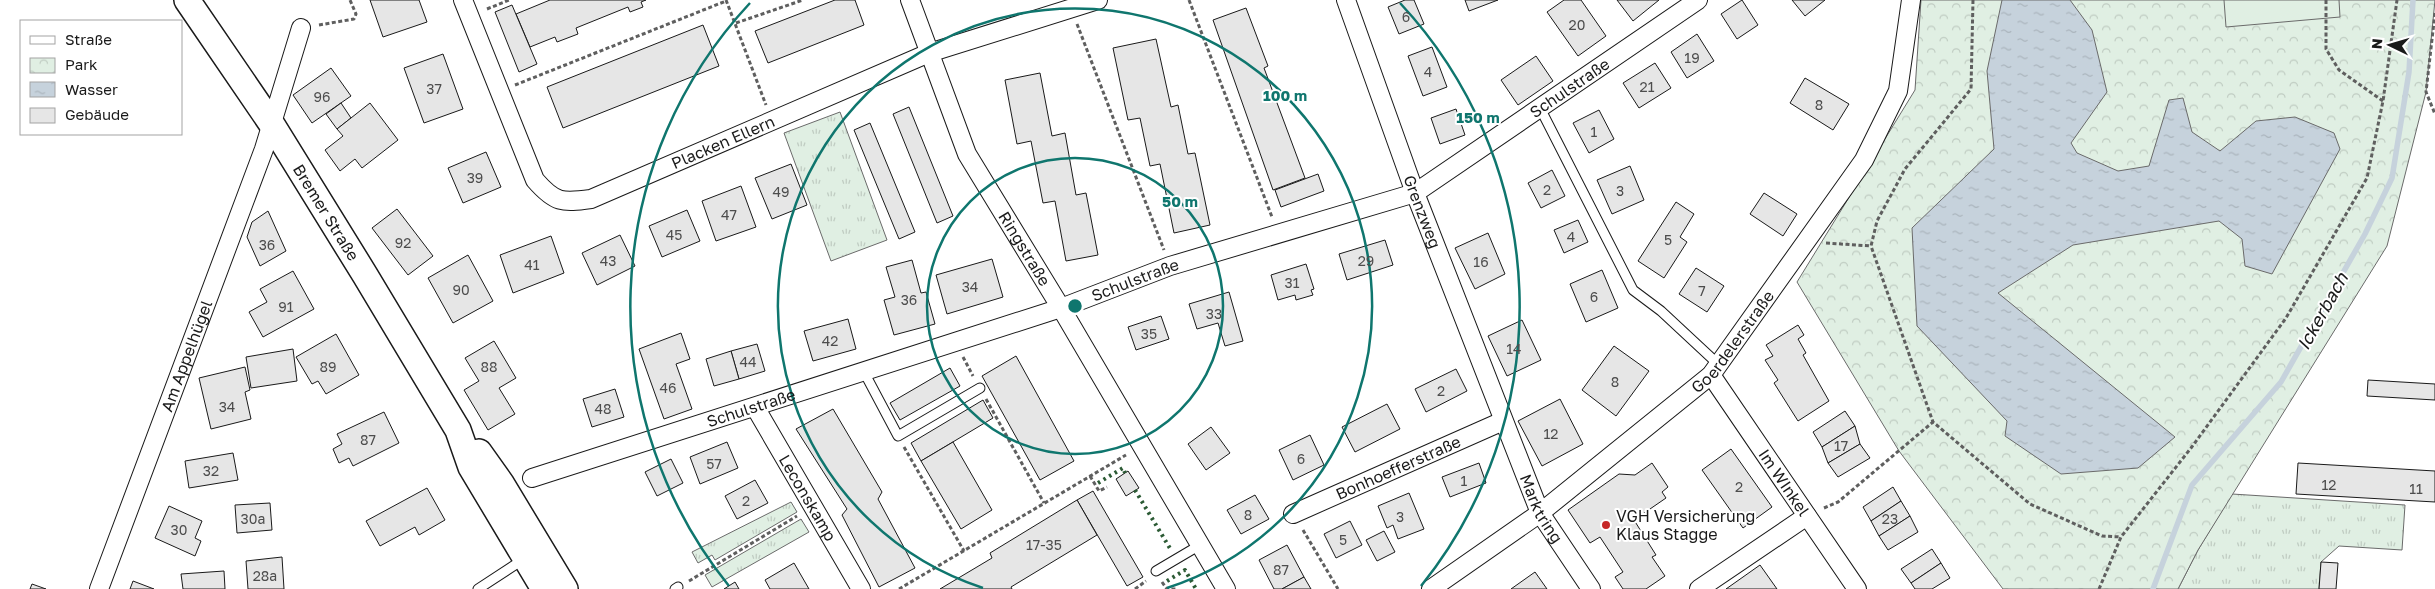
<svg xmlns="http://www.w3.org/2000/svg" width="2435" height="589" viewBox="0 0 2435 589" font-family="'Golos Text',sans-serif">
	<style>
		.grass { fill: url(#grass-tufts); stroke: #6a6a6a }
		.park { fill: url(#park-crowns); stroke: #6a6a6a }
		.garden { fill: #e0efe3; stroke: #6a6a6a }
		.water { fill: url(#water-ripples); stroke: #6a6a6a }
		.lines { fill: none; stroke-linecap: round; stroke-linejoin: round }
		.stream { stroke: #c6d2dc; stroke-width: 5.5 }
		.building { fill: #e6e6e6; stroke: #1a1a1a }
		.lane-casing { stroke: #1a1a1a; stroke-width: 11 }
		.street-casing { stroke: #1a1a1a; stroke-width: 20 }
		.secondary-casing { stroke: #1a1a1a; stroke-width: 28 }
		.path { stroke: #5f5f5f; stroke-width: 3; stroke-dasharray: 4 2.5; stroke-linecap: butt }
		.lane { stroke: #fff; stroke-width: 9 }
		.street { stroke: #fff; stroke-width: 18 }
		.secondary { stroke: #fff; stroke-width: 25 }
		.hedge { stroke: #2b5a34; stroke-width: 4; stroke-dasharray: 2.5 4; stroke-linecap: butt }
		.ring { fill: none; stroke: #0f766e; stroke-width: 2.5 }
		.poi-dot { fill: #c62828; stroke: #fff; stroke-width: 2 }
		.labels { text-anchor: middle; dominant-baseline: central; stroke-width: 4; stroke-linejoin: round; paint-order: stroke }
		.number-label { font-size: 14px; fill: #4d4d4d }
		.street-label { font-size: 16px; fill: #1a1a1a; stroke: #fff }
		.poi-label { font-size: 16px; fill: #1a1a1a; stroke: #fff; text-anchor: start }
		.water-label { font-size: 18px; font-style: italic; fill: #1a1a1a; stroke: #fff }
		.centre { fill: #0f766e; stroke: #fff; stroke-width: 2.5 }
		.ring-label { font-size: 15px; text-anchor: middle; font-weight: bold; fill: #0f766e; stroke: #fff; stroke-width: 4; stroke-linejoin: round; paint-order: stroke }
	</style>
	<defs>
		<pattern id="grass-tufts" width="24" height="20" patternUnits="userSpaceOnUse" patternTransform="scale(1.25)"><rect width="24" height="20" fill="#e0efe3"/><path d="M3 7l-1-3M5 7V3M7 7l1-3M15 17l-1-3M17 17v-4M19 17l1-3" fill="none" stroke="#c0ccc2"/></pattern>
		<pattern id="park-crowns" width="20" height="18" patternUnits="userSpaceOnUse" patternTransform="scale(1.25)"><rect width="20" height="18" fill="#e0efe3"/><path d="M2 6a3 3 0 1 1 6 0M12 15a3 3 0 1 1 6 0" fill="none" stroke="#c0ccc2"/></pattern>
		<pattern id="water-ripples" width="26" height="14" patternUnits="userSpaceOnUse" patternTransform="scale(1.25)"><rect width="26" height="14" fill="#c6d2dc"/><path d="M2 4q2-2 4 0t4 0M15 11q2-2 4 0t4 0" fill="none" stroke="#aab4bc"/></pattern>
	</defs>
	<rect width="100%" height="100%" fill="#fff"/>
	<g class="grass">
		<polygon points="840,112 887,240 831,261 784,133"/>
		<polygon points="2232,494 2405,505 2402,550 2339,546 2321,562 2319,589 2178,589 2198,550"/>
		<polygon points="791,502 797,512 715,560 712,555 698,563 692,552"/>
		<polygon points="801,519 809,532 712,587 705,575"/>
	</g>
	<polygon class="park" points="1921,0 2435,0 2426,92 2387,246 2198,550 2178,589 2003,589 1899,451 1797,282 1915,90"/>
	<polygon class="garden" points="2224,0 2339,0 2340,17 2226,27"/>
	<polygon class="water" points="2002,0 2070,0 2092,30 2107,92 2071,143 2077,153 2118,171 2149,166 2169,100 2183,98 2192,132 2220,151 2256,121 2295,117 2334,133 2340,149 2272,274 2245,266 2242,239 2219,221 2073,245 1998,293 2175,437 2138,468 2061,474 2005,436 2007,421 1917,326 1912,228 1994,149 1987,71"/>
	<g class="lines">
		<polyline class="stream" points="2153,589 2192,485 2281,382 2365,234 2392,178 2409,72 2413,0"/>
	</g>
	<g class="building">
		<polygon points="370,0 419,0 427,22 383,37"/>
		<polygon points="550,0 646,0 641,2 643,7 630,12 628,7 576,28 578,34 557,42 555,37 530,47 516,14"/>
		<polygon points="835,0 855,0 864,25 768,63 755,31"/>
		<polygon points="1405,0 1414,0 1424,24 1399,34 1388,7"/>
		<polygon points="1465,0 1498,0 1469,11"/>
		<polygon points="1564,0 1581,0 1606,36 1578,56 1547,12"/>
		<polygon points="1617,0 1659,0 1633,21"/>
		<polygon points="1742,0 1758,25 1737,39 1721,14"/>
		<polygon points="1792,0 1825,0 1805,16"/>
		<polygon points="512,5 537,64 519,72 495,12"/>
		<polygon points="1246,8 1268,66 1264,68 1305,178 1273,190 1213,20"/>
		<polygon points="703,25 719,66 563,128 547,87"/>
		<polygon points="1697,34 1714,61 1687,78 1671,52"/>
		<polygon points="1156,39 1171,107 1178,105 1188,154 1195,153 1210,225 1174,233 1160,164 1150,166 1140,118 1128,120 1113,48"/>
		<polygon points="1432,47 1447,87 1423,96 1408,56"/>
		<polygon points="443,54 463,109 424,123 404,68"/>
		<polygon points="1536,56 1553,81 1518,105 1501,80"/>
		<polygon points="1655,63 1671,88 1639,108 1623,83"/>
		<polygon points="331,68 351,96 312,123 293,95"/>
		<polygon points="1040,73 1052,136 1065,133 1076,195 1086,193 1098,255 1066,261 1055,201 1043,203 1031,141 1017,144 1005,80"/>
		<polygon points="1805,78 1849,104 1833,130 1790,103"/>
		<polygon points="341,103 351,118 337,129 326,114"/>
		<polygon points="370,103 398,140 362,168 355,159 340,171 325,150 343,136 337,129"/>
		<polygon points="909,107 953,216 937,223 893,114"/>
		<polygon points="1456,109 1465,135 1440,144 1431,118"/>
		<polygon points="1599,110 1614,139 1589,153 1573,123"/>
		<polygon points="870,123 915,232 899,239 854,130"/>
		<polygon points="486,152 501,187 463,203 448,168"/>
		<polygon points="791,164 807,205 772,219 755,178"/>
		<polygon points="1630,166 1644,200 1612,214 1597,180"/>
		<polygon points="1552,170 1565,196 1541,208 1528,183"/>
		<polygon points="1318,174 1324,191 1281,207 1275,190"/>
		<polygon points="741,186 756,227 716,241 702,201"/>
		<polygon points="1764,193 1797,214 1783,236 1750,214"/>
		<polygon points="1676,202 1694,214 1680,237 1687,242 1664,278 1638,261"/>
		<polygon points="397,209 433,256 408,275 372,228"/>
		<polygon points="687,210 700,241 662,257 649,226"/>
		<polygon points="268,211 286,251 260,266 247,237 252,222"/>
		<polygon points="1578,220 1588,242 1564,253 1554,230"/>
		<polygon points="1488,233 1505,274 1475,289 1455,248"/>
		<polygon points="620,235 635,266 597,285 582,253"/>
		<polygon points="551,236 564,273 513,293 500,255"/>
		<polygon points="1385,240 1393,265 1347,280 1339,254"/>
		<polygon points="468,255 493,301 453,323 428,278"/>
		<polygon points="992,259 1003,297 947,314 936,275"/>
		<polygon points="912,260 921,293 926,292 935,324 894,335 884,300 895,297 886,267"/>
		<polygon points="1306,264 1314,289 1311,290 1313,295 1296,300 1295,295 1278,300 1271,275"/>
		<polygon points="1696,268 1724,286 1707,312 1679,294"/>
		<polygon points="1602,270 1618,308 1586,322 1570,284"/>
		<polygon points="293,271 314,309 263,337 249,312 267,302 260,289"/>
		<polygon points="1229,292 1243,341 1225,346 1218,323 1197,329 1189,304"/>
		<polygon points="1161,316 1169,339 1136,350 1128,327"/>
		<polygon points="848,319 856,349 813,361 804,331"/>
		<polygon points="1522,320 1541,360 1507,376 1488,336"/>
		<polygon points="1798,325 1804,335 1798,339 1806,353 1803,355 1829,401 1798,421 1774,383 1778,380 1765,360 1773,356 1766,345"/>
		<polygon points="681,333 690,359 676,364 692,409 664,419 639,349"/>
		<polygon points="336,334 359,375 326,394 318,381 312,384 296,357"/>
		<polygon points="494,341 516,378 499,388 515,414 488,430 464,390 479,381 465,358"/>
		<polygon points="757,344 765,371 739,379 731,351"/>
		<polygon points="1614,346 1649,371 1616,416 1582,390"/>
		<polygon points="293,349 297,381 251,388 246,357"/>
		<polygon points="731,351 739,379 714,386 706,359"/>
		<polygon points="1016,356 1074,461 1040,480 982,376"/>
		<polygon points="245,367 250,390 245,392 251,419 211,429 199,378"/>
		<polygon points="950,368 960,386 900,420 890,403"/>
		<polygon points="1456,369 1467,391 1426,412 1415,389"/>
		<polygon points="2368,380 2435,384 2435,400 2367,396"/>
		<polygon points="615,389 624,417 592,427 583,399"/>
		<polygon points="1560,399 1583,444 1542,466 1518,421"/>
		<polygon points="983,400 993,418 921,461 911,443"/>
		<polygon points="1387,404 1400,429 1355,452 1342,427"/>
		<polygon points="833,409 882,492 878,499 915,568 879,587 842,515 847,509 796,429"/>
		<polygon points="1845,411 1855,426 1822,447 1813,432"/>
		<polygon points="384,412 399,443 353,466 349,458 339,463 333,449 342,444 337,434"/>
		<polygon points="1855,426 1860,444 1828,463 1822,447"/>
		<polygon points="1211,427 1230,453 1206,470 1188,444"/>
		<polygon points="1310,435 1324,465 1293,480 1279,450"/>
		<polygon points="727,442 738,468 700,484 690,457"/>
		<polygon points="953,442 992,510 961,529 921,461"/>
		<polygon points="1860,444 1870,458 1838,477 1828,463"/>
		<polygon points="1731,449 1772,507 1743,528 1702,470"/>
		<polygon points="233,453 238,480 189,488 185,461"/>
		<polygon points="671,459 683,483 657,496 645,472"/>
		<polygon points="1479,463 1486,483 1450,497 1442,477"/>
		<polygon points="1652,463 1668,487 1662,492 1666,498 1634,520 1656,555 1652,557 1665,576 1646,589 1623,589 1615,577 1623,572 1600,537 1590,543 1568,510 1619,474 1635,475"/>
		<polygon points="2298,463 2435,471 2435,502 2296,494"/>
		<polygon points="1128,471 1139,488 1126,496 1116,479"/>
		<polygon points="755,480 768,503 737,519 725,496"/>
		<polygon points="1893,487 1901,501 1871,521 1863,507"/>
		<polygon points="427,488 445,520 419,535 415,527 380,546 366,521"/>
		<polygon points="1093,491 1143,577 1127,586 1077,500"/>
		<polygon points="1409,493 1424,529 1398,539 1393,525 1387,528 1378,506"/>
		<polygon points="1255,495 1269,519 1241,534 1227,510"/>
		<polygon points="1077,500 1097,535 1011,587 1012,589 940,589 992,558 990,553"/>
		<polygon points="1901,501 1910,516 1879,536 1871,521"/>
		<polygon points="270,503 272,530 237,533 235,505"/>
		<polygon points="169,506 202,521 195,538 201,541 195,556 155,538"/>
		<polygon points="1910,516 1918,532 1888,550 1879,536"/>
		<polygon points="1350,521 1362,545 1336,558 1324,534"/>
		<polygon points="1384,531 1395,552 1377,561 1366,540"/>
		<polygon points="1287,545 1304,577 1282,589 1274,589 1259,560"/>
		<polygon points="1932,549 1941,563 1911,583 1901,569"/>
		<polygon points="282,557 284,589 248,589 246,561"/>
		<polygon points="2321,562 2338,563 2336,589 2319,589"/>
		<polygon points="794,563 809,589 770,589 765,580"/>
		<polygon points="1941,563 1950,578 1932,589 1915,589 1911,583"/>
		<polygon points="1760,565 1777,589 1726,589"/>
		<polygon points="224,571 225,589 183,589 181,574"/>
		<polygon points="1535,572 1547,589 1511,589"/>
		<polygon points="1304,577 1311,589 1282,589"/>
		<polygon points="133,581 154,589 130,589"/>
		<polygon points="735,582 739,589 724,589"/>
		<polygon points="32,584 46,589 30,589"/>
	</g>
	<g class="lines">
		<g class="lane-casing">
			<g id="lane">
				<polyline points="1540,108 1633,290 1661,311 1719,365"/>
				<polyline points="864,372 898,436 980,388"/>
				<polyline points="1156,571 1200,545"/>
				<polyline points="478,589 524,559"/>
				<polyline points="675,589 678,587"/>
			</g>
		</g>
		<g class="street-casing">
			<g id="street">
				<path id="s1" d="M463 0 535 180C555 203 562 203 591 199L929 53 1098 0"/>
				<path id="s2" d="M910 0 967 154 1061 308 1226 589"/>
				<path id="s3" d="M1346 0 1415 193 1540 513 1591 589"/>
				<path id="s4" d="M1711 375 1857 589"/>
				<path id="s5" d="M755 407 861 589"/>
				<path id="s6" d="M532 478 1061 308 1170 266 1415 193 1698 0"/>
				<path id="s7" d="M1293 514 1503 421"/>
				<path id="s8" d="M99 589 264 149 301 28"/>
				<path id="s9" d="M1431 589 1540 513 1711 375 1864 160 1898 91 1911 0"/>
				<polyline points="1699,589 1807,516"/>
			</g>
		</g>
		<g class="secondary-casing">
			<g id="secondary">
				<path id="s10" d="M187 0 271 123 365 275 458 430 471 467 544 589"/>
				<polyline points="479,452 501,483 565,589"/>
			</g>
		</g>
		<g class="path">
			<polyline points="726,0 766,105"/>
			<polyline points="1189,0 1272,217"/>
			<polyline points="1973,0 1971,89 1905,169 1877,221 1871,246 1933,422 2030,504 2102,536 2121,537"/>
			<polyline points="2326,0 2326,49 2339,70 2383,101"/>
			<polyline points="487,9 509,0"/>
			<polyline points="2435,13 2426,92 2435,114"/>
			<polyline points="736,23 803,0"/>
			<polyline points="1077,24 1164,250"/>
			<polyline points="319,25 354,19 356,14 350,0"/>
			<polyline points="515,85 726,1"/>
			<polyline points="1826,243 1871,246"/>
			<polyline points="963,357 973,376"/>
			<polyline points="986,399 1044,503"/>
			<polyline points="904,447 964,551"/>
			<polyline points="1090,476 1099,491 1107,487"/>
			<polyline points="1824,508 1838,502 1933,422"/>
			<polyline points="1303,530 1338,589"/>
			<polyline points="689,581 797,516"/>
			<polyline points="1162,582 1167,589 1176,589"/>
			<polyline points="899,589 1126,455"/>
			<polyline points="1135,589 1146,581"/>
			<polyline points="2099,589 2121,537 2191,448 2286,318 2367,178 2383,101 2397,0"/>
		</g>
		<use href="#lane" class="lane"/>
		<use href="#street" class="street"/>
		<use href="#secondary" class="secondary"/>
		<g class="hedge">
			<polyline points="1098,483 1123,468 1125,473"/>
			<polyline points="1135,490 1171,550"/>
			<polyline points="1167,581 1185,570 1196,589"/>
		</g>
	</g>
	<g class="ring">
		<circle cx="1075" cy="306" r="148"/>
		<path d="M983 588A297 297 0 1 1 1167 588"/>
		<path d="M729 586A445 445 0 0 1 750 3M1400 3A445 445 0 0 1 1421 586"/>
	</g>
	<circle class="poi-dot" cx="1606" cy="525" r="5"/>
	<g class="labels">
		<g class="number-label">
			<text x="1406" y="16">6</text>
			<text x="1577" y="24">20</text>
			<text x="1692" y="57">19</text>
			<text x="1428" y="71">4</text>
			<text x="1647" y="86">21</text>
			<text x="434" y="88">37</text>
			<text x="322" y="96">96</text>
			<text x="1819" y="104">8</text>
			<text x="1594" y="131">1</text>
			<text x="475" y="177">39</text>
			<text x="1547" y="189">2</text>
			<text x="1620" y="190">3</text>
			<text x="781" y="191">49</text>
			<text x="729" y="214">47</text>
			<text x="674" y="234">45</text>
			<text x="1571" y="236">4</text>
			<text x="1668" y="239">5</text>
			<text x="403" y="242">92</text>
			<text x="267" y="244">36</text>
			<text x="608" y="260">43</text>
			<text x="1366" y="260">29</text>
			<text x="1481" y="261">16</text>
			<text x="532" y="264">41</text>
			<text x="1292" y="282">31</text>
			<text x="970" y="286">34</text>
			<text x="461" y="289">90</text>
			<text x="1702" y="290">7</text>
			<text x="1594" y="296">6</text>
			<text x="909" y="299">36</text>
			<text x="286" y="306">91</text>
			<text x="1214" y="313">33</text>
			<text x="1149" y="333">35</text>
			<text x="830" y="340">42</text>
			<text x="1514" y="348">14</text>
			<text x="748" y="361">44</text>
			<text x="328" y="366">89</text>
			<text x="489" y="366">88</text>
			<text x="1615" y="381">8</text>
			<text x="668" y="387">46</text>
			<text x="1441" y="390">2</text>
			<text x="227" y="406">34</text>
			<text x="603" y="408">48</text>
			<text x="1551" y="433">12</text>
			<text x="368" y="439">87</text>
			<text x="1841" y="445">17</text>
			<text x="1301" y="458">6</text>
			<text x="714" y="463">57</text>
			<text x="211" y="470">32</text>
			<text x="1464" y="480">1</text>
			<text x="2329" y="484">12</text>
			<text x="1739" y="486">2</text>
			<text x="2416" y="488">11</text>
			<text x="746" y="500">2</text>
			<text x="1248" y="514">8</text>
			<text x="1400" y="516">3</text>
			<text x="253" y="518">30a</text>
			<text x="1890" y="518">23</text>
			<text x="179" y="529">30</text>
			<text x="1343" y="539">5</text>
			<text x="1044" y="544">17-35</text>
			<text x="1281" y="569">87</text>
			<text x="265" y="575">28a</text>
		</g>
		<g class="street-label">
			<text stroke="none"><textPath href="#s6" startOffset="1115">Schulstraße</textPath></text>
			<text stroke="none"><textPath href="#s1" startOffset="401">Placken Ellern</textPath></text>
			<text stroke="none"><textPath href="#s3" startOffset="225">Grenzweg</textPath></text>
			<text stroke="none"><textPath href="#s10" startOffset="254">Bremer Straße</textPath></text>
			<text stroke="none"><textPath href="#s2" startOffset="275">Ringstraße</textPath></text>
			<text stroke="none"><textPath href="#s6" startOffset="635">Schulstraße</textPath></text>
			<text stroke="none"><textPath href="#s9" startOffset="392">Goerdelerstraße</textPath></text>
			<text stroke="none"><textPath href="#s8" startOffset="249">Am Appelhügel</textPath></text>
			<text stroke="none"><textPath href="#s6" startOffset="230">Schulstraße</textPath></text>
			<text stroke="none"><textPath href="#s7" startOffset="115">Bonhoefferstraße</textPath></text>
			<text stroke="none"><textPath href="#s4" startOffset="130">Im WInkel</textPath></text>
			<text stroke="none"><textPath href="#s5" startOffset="105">Leconskamp</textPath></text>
			<text stroke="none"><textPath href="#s3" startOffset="545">Marktring</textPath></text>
		</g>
		<g class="poi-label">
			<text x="1616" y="516">VGH Versicherung<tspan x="1616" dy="18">Klaus Stagge</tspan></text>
		</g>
		<g class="water-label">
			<text transform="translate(2322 311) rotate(-61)">Ickerbach</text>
		</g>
	</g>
	<circle cx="1075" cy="306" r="8" class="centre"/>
	<g class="ring-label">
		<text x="1285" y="101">100 m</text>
		<text x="1478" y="123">150 m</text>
		<text x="1180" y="207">50 m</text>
	</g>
	<rect x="20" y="20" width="162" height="115" fill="#ffffff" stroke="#a3a3a3"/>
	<rect x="30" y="36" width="25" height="8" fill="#ffffff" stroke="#a3a3a3"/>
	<text x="65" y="45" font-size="15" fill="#1a1a1a">Straße</text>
	<rect x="30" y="58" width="25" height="15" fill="url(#park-crowns)" stroke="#a3a3a3"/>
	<text x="65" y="70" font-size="15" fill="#1a1a1a">Park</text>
	<rect x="30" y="82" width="25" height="15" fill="url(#water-ripples)" stroke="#a3a3a3"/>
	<text x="65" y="95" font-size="15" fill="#1a1a1a">Wasser</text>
	<rect x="30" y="108" width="25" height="15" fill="#e6e6e6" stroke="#a3a3a3"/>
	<text x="65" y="120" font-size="15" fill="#1a1a1a">Gebäude</text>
	<g transform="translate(2390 45) rotate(275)" stroke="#ffffff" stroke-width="4" paint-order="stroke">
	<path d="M0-4L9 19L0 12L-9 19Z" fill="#1a1a1a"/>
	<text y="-8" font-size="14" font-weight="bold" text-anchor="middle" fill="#1a1a1a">N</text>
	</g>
</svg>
